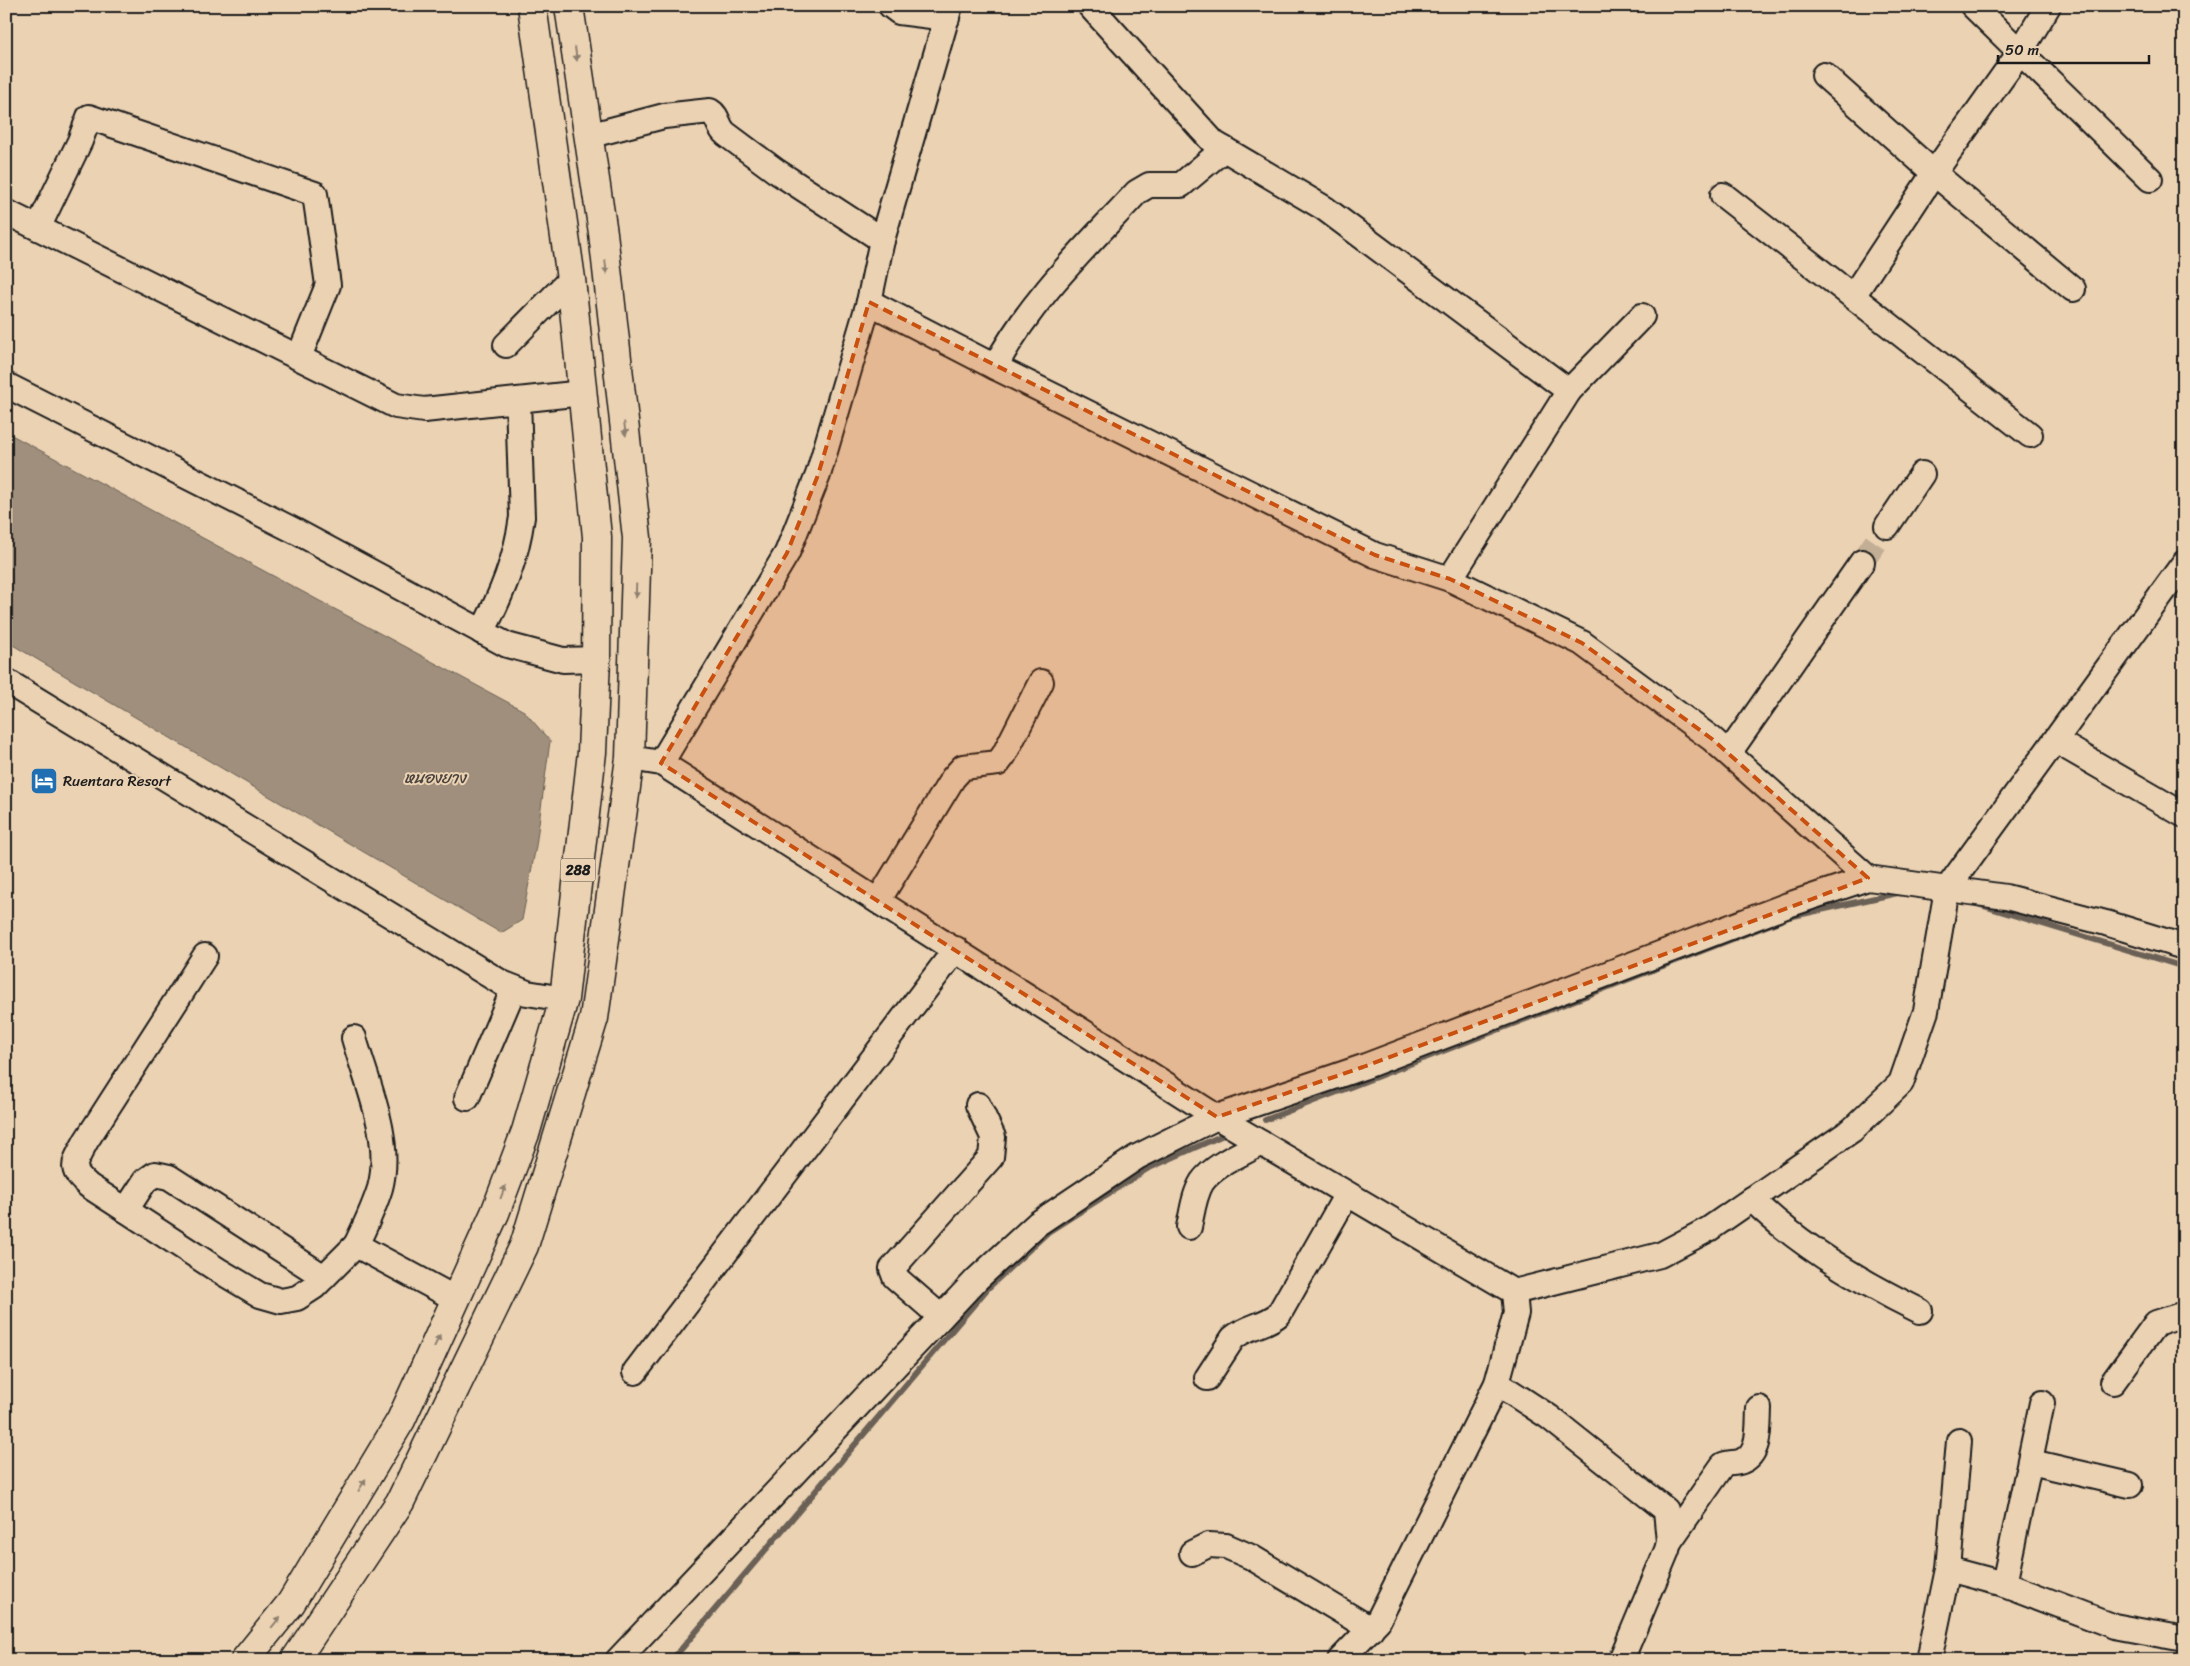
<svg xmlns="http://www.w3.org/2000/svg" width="2190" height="1666" viewBox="0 0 2190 1666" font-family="Sriracha,'Playpen Sans Thai',sans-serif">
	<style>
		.water { fill: #9f8f7c; stroke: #6b6156 }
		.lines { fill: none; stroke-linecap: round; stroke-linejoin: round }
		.stream { stroke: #6b6156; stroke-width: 6 }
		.minor-tunnel { stroke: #c2ae95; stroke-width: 24; stroke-dasharray: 24 12; stroke-linecap: butt }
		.minor-casing { stroke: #1c1c1c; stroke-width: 28 }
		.major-casing { stroke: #1c1c1c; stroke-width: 31 }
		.minor { stroke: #ebd2b3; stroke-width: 24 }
		.major { stroke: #ebd2b3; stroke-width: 28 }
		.oneway { fill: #8e806f }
		.marked { fill: #c9500e; fill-opacity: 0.2; stroke: #c9500e; stroke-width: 4; stroke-dasharray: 10 6; stroke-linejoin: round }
		.labels { text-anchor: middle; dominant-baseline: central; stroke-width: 4; stroke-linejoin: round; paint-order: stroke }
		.shield { fill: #ebd2b3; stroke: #5a5349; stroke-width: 1 }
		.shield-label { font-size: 14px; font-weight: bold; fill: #1c1c1c }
		.poi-label { font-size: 15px; fill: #1c1c1c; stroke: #ebd2b3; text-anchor: start }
		.water-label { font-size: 16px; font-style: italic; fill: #4a443e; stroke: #ebd2b3 }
	</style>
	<rect width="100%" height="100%" fill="#ebd2b3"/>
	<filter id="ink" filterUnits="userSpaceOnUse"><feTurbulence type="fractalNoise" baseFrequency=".02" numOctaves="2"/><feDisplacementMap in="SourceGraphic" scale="10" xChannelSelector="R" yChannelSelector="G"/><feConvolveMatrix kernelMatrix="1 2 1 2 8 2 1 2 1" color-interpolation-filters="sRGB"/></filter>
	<g filter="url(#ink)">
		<polygon class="water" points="6,432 524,711 550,741 536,846 522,920 501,933 6,641"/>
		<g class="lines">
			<g class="stream">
				<polyline points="1977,904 2184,967"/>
				<polyline points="1265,1120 1789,917 1902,892"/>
				<polyline points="672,1660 988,1288 1048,1232 1147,1169 1221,1136"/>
			</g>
			<polyline class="minor-tunnel" points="1862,562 1887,526"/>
			<g class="minor-casing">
				<g id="minor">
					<polyline points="891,6 899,12 947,18"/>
					<polyline points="1090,6 1214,143 1324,208 1569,391 1450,579"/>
					<polyline points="1973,6 2150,179"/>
					<polyline points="1824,75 1934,173 2073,289"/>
					<path d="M588 136 664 116 710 111C719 116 717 127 726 134L776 171 882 240"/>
					<polyline points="1723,195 2030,435"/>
					<polyline points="6,212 396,406 424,410 583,393"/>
					<polyline points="38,228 80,141 89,117 315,194 328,285 299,357"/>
					<polyline points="1853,296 1934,173 2021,51 2048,6"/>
					<polyline points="869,302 995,367 1375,555 1450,579 1582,643 1712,739 1868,878"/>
					<polyline points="506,345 571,279"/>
					<path d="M995 367C1030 300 1087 246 1137 192L1149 185H1181L1224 149"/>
					<polyline points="6,385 297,532 507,645 563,660 596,659"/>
					<polyline points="1569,391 1642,316"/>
					<polyline points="1887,526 1922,474"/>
					<path d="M482 632C502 594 516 560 522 517L518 400"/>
					<polyline points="6,681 502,983 527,993 564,999"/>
					<polyline points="2056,741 2184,815"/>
					<polyline points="1729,753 1862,562"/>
					<polyline points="630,758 661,763 1217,1117 1514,1292 1516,1313 1497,1383 1549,1417 1666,1510 1669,1542 1667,1550 1621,1660"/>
					<polyline points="661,763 787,553 818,475 869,302 882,240 950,6"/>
					<polyline points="878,901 953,778 963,767 998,763 1004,755 1041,682"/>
					<path d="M205 956 86 1141C74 1164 68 1168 89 1186L218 1270 260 1295 281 1301 297 1298 314 1287 356 1245"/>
					<path d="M354 1038C367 1084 393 1140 380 1188 374 1208 365 1226 356 1245L456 1299"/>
					<polyline points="467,1098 514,988"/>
					<path d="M1752 1199C1799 1246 1861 1282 1920 1311"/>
					<polyline points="126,1210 145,1181 155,1174 169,1177 324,1277"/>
					<path d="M1189 1227C1192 1213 1194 1195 1202 1182 1215 1164 1242 1154 1261 1143"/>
					<polyline points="1514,1292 1660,1255 1709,1229 1852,1130 1901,1083 1926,1011 1947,889 2184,563"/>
					<polyline points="941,1317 895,1277 892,1269 991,1157 993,1137 978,1105"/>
					<polyline points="635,1372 956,949"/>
					<path d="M1207 1378 1233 1338C1247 1326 1265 1326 1279 1314L1347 1194"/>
					<polyline points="2113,1382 2156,1323 2184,1314"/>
					<polyline points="2031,1462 2130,1485"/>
					<path d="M1669 1542 1723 1465C1729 1462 1736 1464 1742 1461 1761 1453 1758 1425 1759 1408"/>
					<polyline points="1192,1553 1208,1545 1226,1546 1251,1557 1371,1629"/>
					<polyline points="1948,1569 2004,1584 2114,1626 2184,1639"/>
					<polyline points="2004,1584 2042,1403"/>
					<polyline points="618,1660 977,1279 1037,1224 1137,1157 1217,1117 1363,1067 1788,905 1868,878 2006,897 2106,923 2184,947"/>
					<polyline points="1340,1660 1378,1621 1497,1383"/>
					<polyline points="1929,1660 1948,1569 1959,1441"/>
				</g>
			</g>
			<g class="major-casing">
				<g id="major">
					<polyline points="245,1660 291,1603 401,1420 495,1213 526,1131 564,999 592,752 596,659 597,537 571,279 532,6"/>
					<polyline points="295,1660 400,1502 524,1246 594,1018 630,758 637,538 603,233 569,6"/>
				</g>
			</g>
			<use href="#minor" class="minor"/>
			<use href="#major" class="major"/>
		</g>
		<defs><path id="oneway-solid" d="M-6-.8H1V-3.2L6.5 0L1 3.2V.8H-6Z" transform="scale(1.25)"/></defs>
		<g class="oneway">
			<use href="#oneway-solid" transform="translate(576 54) rotate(82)"/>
			<use href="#oneway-solid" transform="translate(606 267) rotate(83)"/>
			<use href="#oneway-solid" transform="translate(625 429) rotate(83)"/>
			<use href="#oneway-solid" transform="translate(636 591) rotate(92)"/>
			<use href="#oneway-solid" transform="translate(503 1192) rotate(-69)"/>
			<use href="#oneway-solid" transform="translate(437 1341) rotate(-65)"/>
			<use href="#oneway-solid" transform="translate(362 1485) rotate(-59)"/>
			<use href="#oneway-solid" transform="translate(276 1622) rotate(-51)"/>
		</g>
	</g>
	<path class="marked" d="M869 302 1375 555 1450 579 1582 643 1712 739 1868 878 1363 1067 1217 1117 661 763 787 553 818 475Z"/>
	<defs>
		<g id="hotel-square" transform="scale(1.4375)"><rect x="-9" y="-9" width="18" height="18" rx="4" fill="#1f6fb2" stroke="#ebd2b3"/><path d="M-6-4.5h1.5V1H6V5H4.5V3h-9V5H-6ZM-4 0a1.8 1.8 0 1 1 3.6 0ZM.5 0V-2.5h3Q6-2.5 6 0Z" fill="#fff"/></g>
	</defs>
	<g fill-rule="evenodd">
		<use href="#hotel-square" x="44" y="781"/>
	</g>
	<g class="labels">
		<rect class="shield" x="560.5" y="858.5" width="35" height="23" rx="4"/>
		<g class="shield-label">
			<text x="578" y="870">288</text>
		</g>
		<g class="poi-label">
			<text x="63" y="781">Ruentara Resort</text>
		</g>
		<g class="water-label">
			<text x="435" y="777">หนองยาง</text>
		</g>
	</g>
	<rect width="2190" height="1666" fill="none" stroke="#ebd2b3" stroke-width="25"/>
	<rect x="12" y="12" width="2165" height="1641" fill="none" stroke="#1c1c1c" stroke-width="2" filter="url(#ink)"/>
	<path d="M1998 55v8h151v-8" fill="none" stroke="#1c1c1c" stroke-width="2.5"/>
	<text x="2005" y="55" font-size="15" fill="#1c1c1c" stroke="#ebd2b3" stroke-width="4" paint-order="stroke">50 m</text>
</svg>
